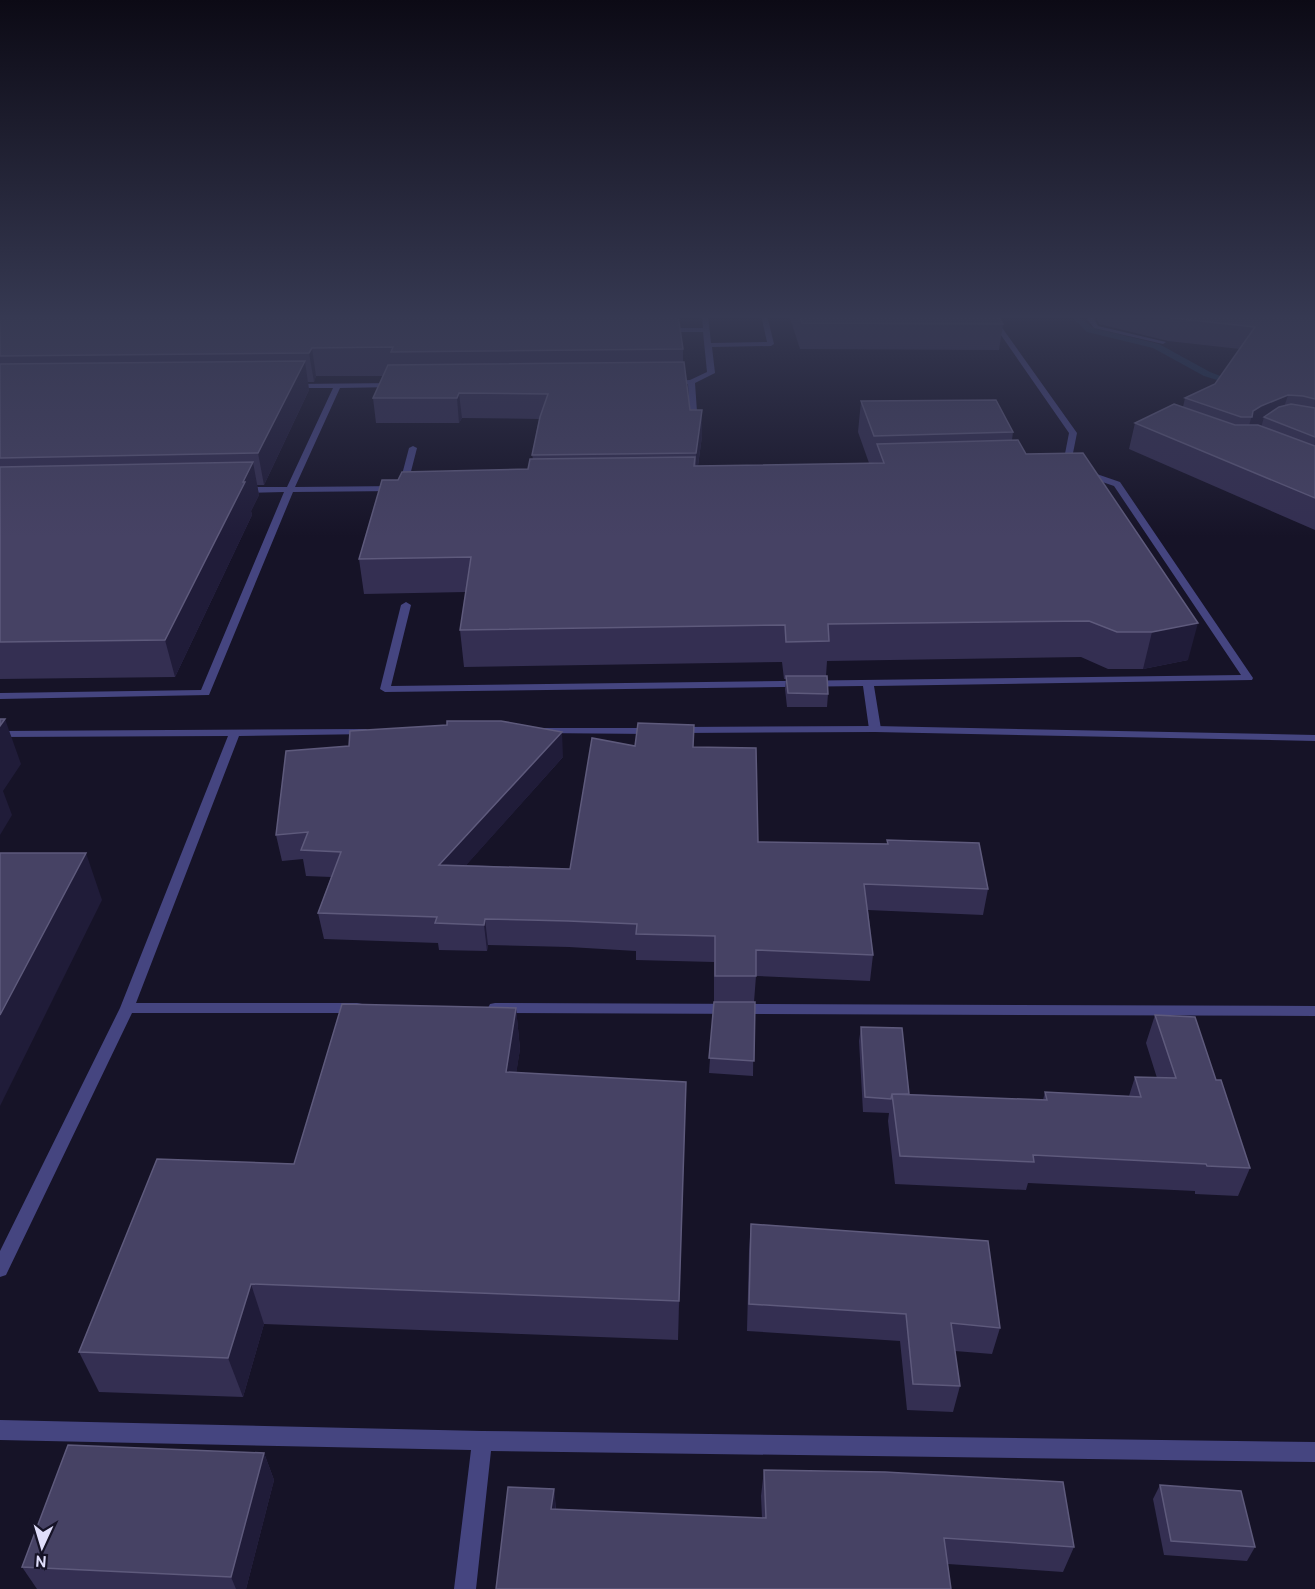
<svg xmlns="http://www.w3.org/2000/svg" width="1315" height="1589" viewBox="0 0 1315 1589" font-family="Cabin,sans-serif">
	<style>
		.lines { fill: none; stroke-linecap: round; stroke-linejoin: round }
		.stream { fill: #182e4b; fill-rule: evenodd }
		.lane { fill: #454580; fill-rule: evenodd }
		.street { fill: #454580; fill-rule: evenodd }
		.wall { fill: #342f52 }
		.shaded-wall { fill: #201c39 }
		.building { fill: #464264; stroke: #5e5a7c; stroke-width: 1.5 }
	</style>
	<rect width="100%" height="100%" fill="#161327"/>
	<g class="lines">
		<polygon class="stream" points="1077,315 1084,315 1081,318 1093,328 1159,344 1210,372 1241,384 1237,386 1204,376 1153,348 1087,332 1073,318"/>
		<g class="lane">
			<polygon points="702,315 708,315 711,343 767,342 761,315 767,315 774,344 771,346 712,347 715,373 695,383 698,426 694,428 690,426 688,384 670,385 666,383 670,381 690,380 707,372 703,332 665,332 662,330 665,328 703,328"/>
			<polygon points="987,315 993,315 1077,433 1070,468 1063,468 1059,466 1063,464 1069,433"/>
			<polygon points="398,383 398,387 395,387 340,388 295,487 399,486 409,448 413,446 417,448 407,487 396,491 293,492 209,695 0,699 0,693 201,690 284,492 242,493 238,490 242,487 287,487 333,388 292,388 288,386 292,384"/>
			<polygon points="1082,471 1088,471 1120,482 1253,678 1252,680 874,686 881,729 875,732 869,729 863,686 385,692 380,689 401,605 406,602 411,605 391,686 1241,675 1114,486 1082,475"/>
		</g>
		<g class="street">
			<polygon points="1092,315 1099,315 1094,319 1098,326 1166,342 1163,344 1094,328 1087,319"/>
			<polygon points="875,726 1315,735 1315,741 875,732 680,733 674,730 680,727"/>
			<polygon points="542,728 651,728 657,731 651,734 538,733 536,731"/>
			<polygon points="366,729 372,732 370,734 239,736 136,1003 357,1003 362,1004 364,1008 362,1012 357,1013 132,1013 6,1275 0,1277 0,1251 120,1008 228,736 0,737 0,731"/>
			<polygon points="495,1003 1315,1006 1315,1016 495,1013 490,1012 488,1008 490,1004"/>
			<polygon points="0,1420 482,1431 1315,1442 1315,1462 491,1451 476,1589 454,1589 471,1450 0,1440"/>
		</g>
	</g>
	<g class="wall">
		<polygon points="0,315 683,349 683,362 690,410 702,410 702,436 698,466 869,463 858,432 861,401 1013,432 1012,440 1026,454 1188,660 1143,669 1108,669 1081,657 827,661 826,676 828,694 827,707 787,707 785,689 786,679 784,679 782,662 464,667 460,630 466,592 364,594 359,559 398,480 528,469 533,459 532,455 539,419 462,418 459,423 376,423 373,398 383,376 316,376 314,382 308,382 309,390 264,485 257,485 259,495 251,511 252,515 175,677 0,679"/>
		<polygon points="789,315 997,315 1003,324 999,350 800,349"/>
		<polygon points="1098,315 1315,315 1315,530 1129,449 1135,423 1183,407 1185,398 1215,384 1240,349 1168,341 1099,324 1097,320"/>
		<polygon points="635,746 694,747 758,842 887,844 887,840 988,889 983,915 868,910 873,955 870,981 756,976 754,1002 753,1076 709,1073 714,1002 714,962 636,960 636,951 569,947 488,945 487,951 439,950 438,943 324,939 318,913 331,877 306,876 303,859 282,861 276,835 563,757 466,865 570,869"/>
		<polygon points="516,1008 520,1049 516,1073 686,1082 678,1340 264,1324 243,1397 99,1392 79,1352 294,1164"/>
		<polygon points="1155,1015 1216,1080 1250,1168 1238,1196 1195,1194 1195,1191 1028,1183 1026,1190 895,1184 888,1121 889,1113 863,1112 859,1041 861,1027 909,1094 1043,1100 1045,1092 1129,1096 1135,1077 1157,1078 1146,1043"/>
		<polygon points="751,1224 1000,1328 992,1354 955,1351 960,1386 953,1412 907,1410 900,1341 747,1331 749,1251"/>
		<polygon points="264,1453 274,1480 246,1589 37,1589 22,1567"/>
		<polygon points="764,1470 1074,1547 1063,1572 948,1564 496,1589 554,1489 556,1509 762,1518 761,1496"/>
		<polygon points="1160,1485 1255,1547 1247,1561 1164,1555 1153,1499"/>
	</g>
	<g class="shaded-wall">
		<polygon points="312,348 316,376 314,382 309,353"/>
		<polygon points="305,361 309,390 264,485 258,453"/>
		<polygon points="459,393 462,418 459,423 457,398"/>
		<polygon points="1288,395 1280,420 1264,417 1261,428 1246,437 1253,411 1261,406"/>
		<polygon points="702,410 702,436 696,479 696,453"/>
		<polygon points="253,462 259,495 251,511 252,515 175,677 165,640"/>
		<polygon points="1198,623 1188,660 1143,669 1152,632"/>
		<polygon points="5,719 21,764 3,791 12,815 0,835 0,726"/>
		<polygon points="562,732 563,757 443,891 439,865"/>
		<polygon points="86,853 102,900 0,1106 0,1015"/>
		<polygon points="485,919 488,945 487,951 484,925"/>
		<polygon points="516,1008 520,1049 510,1113 506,1072"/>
		<polygon points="686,1082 685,1123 678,1340 679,1301"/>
		<polygon points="251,1284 264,1324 243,1397 228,1358"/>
		<polygon points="264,1453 274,1480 246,1589 236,1589 231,1577"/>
		<polygon points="554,1489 556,1514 551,1509"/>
	</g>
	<g class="building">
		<polygon points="0,315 678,315 683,349 391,352 393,347 312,348 309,353 0,356"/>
		<polygon points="799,315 997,315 1003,324 802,323"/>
		<polygon points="1160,315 1315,315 1315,399 1303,396 1288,395 1261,406 1253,411 1252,417 1241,417 1185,398 1215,384 1255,327 1173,318"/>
		<polygon points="305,361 258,453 0,458 0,364"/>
		<polygon points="684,362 690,410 702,410 696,453 532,455 540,417 548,394 459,393 457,398 373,398 388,365"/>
		<polygon points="996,400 1013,432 874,436 861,401"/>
		<polygon points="1174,404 1235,425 1258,425 1315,446 1315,498 1135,423"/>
		<polygon points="1291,404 1315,408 1315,437 1264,417 1279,407"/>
		<polygon points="1018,440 1026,454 1083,453 1198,623 1152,632 1117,632 1089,621 828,624 829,641 786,642 785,625 460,630 471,557 359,559 382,480 398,480 402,472 528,469 530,459 695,457 694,466 884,463 877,444"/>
		<polygon points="253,462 243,482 245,482 165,640 0,642 0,467"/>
		<polygon points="786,676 827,676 828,694 788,693"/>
		<polygon points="0,719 5,719 0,726"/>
		<polygon points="447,721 501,721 562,732 439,865 570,869 592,738 635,746 638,723 694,725 693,747 756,748 758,842 888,844 887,840 979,843 988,889 864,884 873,955 756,950 756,976 715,976 715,936 636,934 637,924 568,921 485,919 484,925 435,923 437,917 318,913 341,852 301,850 308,832 276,835 286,751 349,746 350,731 447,725"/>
		<polygon points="0,853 86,853 0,1015"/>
		<polygon points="714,1002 755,1002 754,1061 709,1058"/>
		<polygon points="342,1004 516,1008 506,1072 686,1082 679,1301 251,1284 228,1358 79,1352 157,1159 294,1164"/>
		<polygon points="1155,1015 1195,1017 1216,1080 1221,1080 1250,1168 1207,1166 1206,1164 1033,1155 1034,1162 900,1156 892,1094 1047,1100 1045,1092 1141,1097 1135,1077 1176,1078"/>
		<polygon points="861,1027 902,1028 909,1094 892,1094 891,1099 865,1097"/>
		<polygon points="751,1224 988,1241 1000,1328 951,1323 960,1386 913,1384 906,1314 749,1304"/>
		<polygon points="68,1445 264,1453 231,1577 22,1567"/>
		<polygon points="764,1470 885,1472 1063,1482 1074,1547 944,1538 951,1589 496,1589 508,1487 554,1489 551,1509 766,1518"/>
		<polygon points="1160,1485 1241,1491 1255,1547 1171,1541"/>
	</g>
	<linearGradient id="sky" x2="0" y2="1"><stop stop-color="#0c0a15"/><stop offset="0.59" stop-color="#363952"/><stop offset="1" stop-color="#363952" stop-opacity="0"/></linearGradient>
	<rect width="1315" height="537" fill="url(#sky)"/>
	<g transform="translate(42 1547) rotate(184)" stroke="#161327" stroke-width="4.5" paint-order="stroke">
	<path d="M0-4.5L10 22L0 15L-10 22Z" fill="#e0defb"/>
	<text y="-9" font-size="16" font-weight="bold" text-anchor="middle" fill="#e0defb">N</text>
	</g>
</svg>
